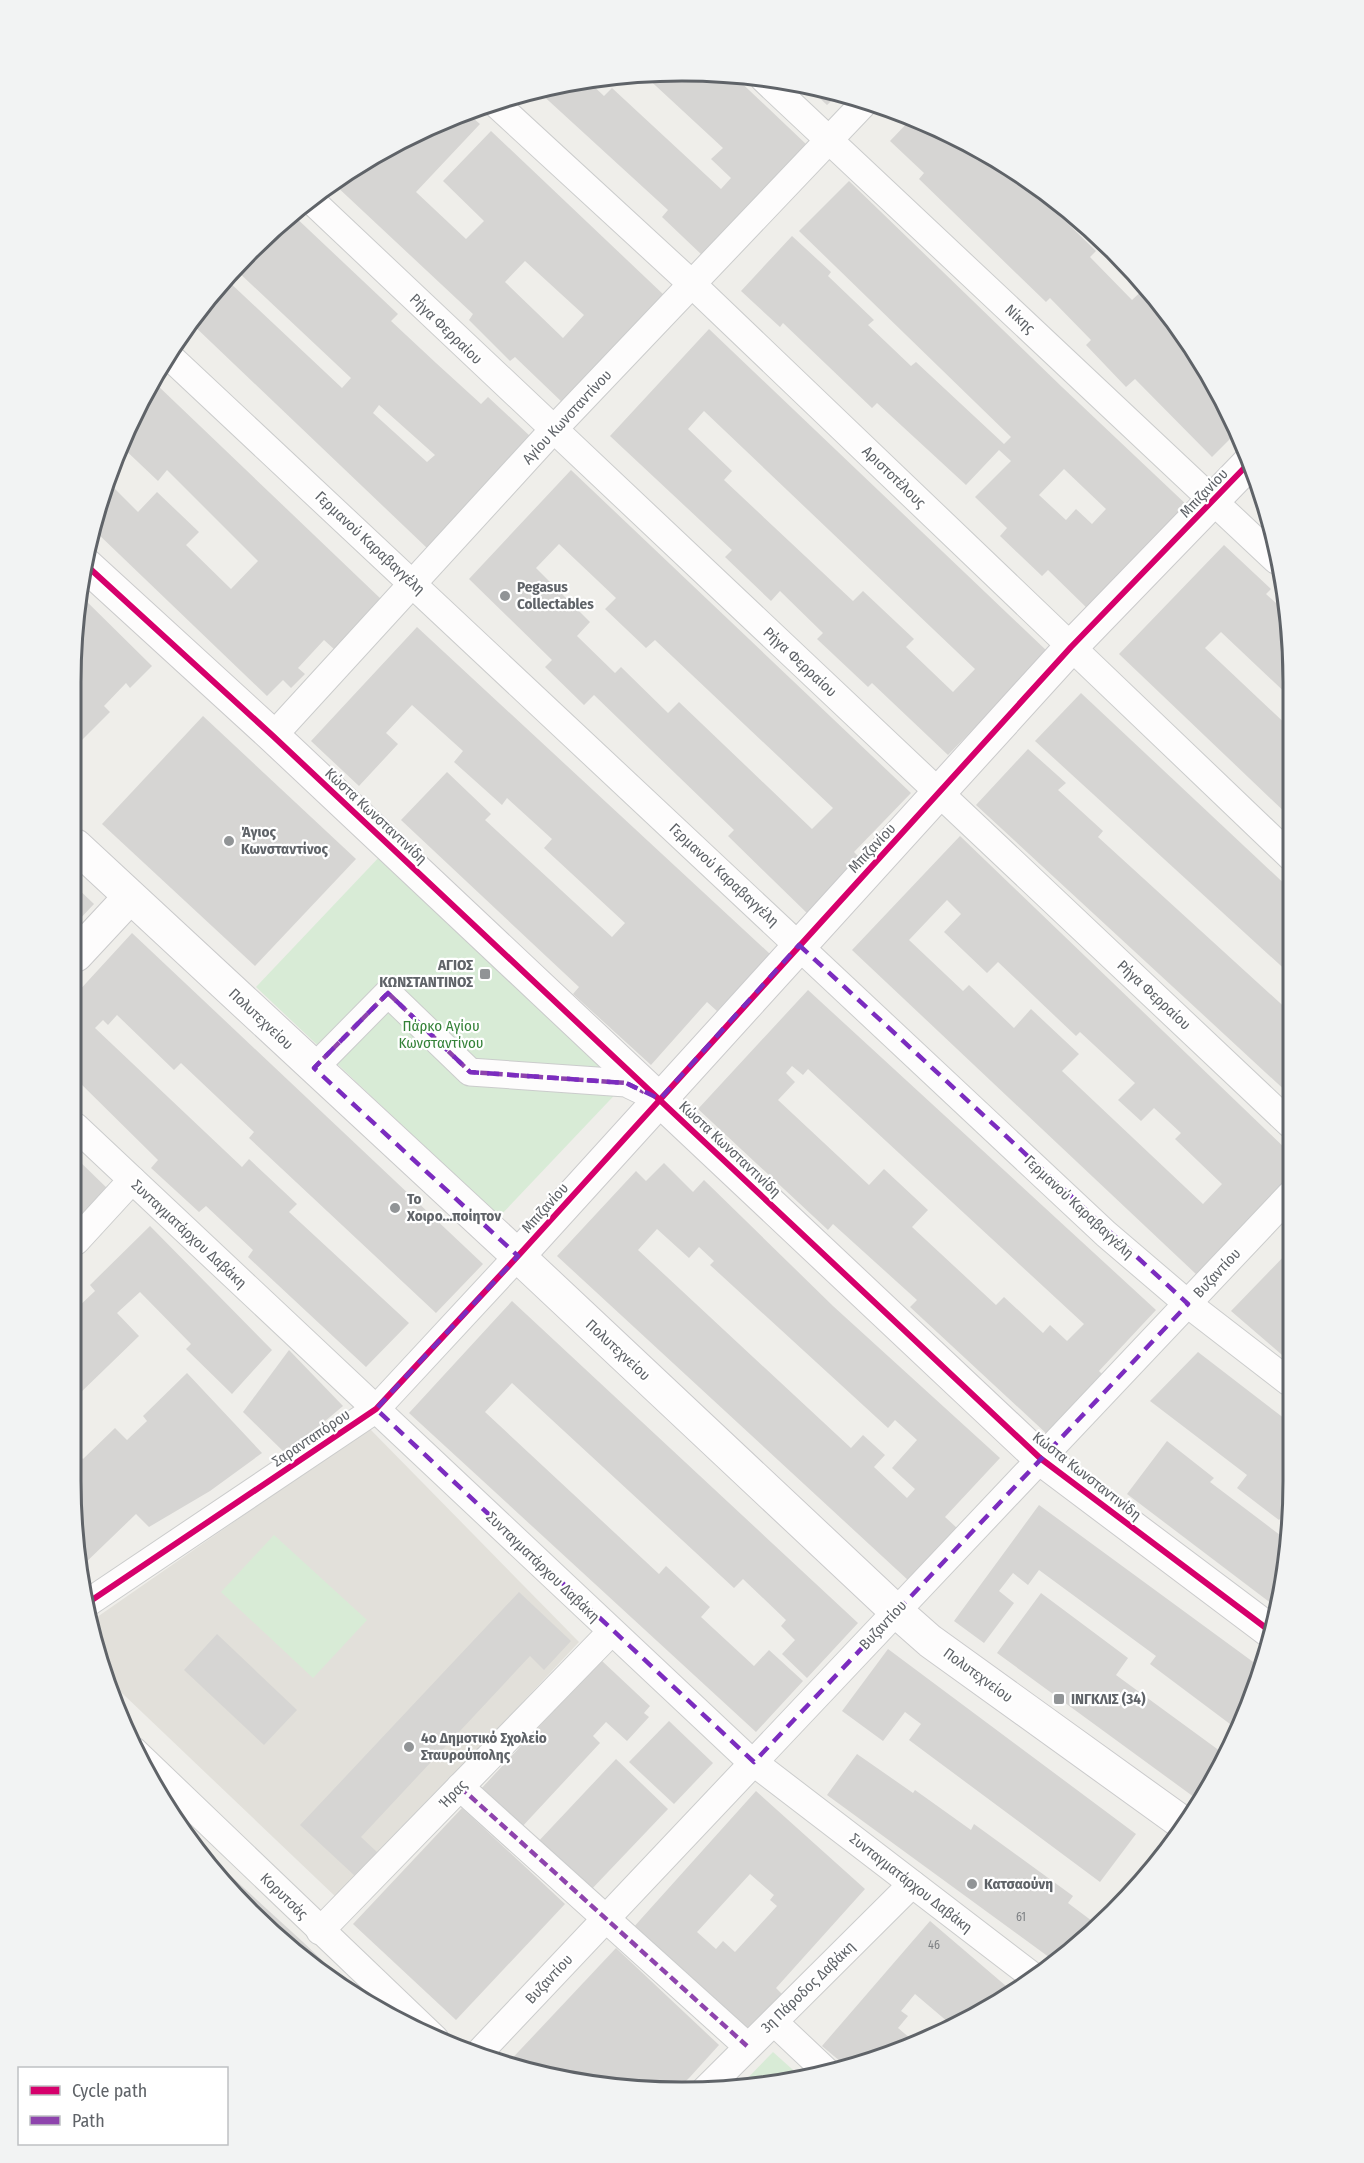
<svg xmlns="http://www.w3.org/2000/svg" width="1364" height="2163" viewBox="0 0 1364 2163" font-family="'Fira Sans Condensed',sans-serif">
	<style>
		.education { fill: #e2e0da }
		.green { fill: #d8ebd6 }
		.building { fill: #d6d5d3; fill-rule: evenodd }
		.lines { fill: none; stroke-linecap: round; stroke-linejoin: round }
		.street-casing { stroke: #cbcccc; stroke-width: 29 }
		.secondary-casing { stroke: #cacacb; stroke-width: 35 }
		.street { stroke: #fdfcfc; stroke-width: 27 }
		.secondary { stroke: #fdfcfc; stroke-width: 33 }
		.quiet { stroke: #8e44ad; stroke-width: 4.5; stroke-dasharray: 9 4.5; stroke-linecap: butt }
		.cycleway-casing { stroke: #fff; stroke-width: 10 }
		.cycleway { stroke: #d6006c; stroke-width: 6 }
		.marked { fill: none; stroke: #7b2cbf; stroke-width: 4.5; stroke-dasharray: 12 8; stroke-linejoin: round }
		.poi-dot { fill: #919496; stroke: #fff; stroke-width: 2 }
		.labels { text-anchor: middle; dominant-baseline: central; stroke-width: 4.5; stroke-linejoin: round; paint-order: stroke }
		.number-label { font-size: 12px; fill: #7e8184 }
		.street-label { font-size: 15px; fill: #5f6368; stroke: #fff }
		.poi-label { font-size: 15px; font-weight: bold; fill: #5f6368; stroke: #fff; text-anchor: start }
		.park-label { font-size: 15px; fill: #348238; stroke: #fff }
		.rim { fill: none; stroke: #5f6368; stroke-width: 3 }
	</style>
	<rect width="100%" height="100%" fill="#efeeea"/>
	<polygon class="education" points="369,1428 579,1642 338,1899 102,1674 90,1622"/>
	<g class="green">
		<polygon points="383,853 626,1083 499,1217 256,987"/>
		<polygon points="274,1535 367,1620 313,1678 221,1592"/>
		<polygon points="773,2052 802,2078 762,2087 737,2089"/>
	</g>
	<g class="building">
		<polygon points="722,72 731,73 807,145 703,256 662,217 668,210 538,91 586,79 604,96 612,88 721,189 731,178 711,159 723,148 643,74"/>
		<polygon points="807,86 840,91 841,92 827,105"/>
		<path d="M466 112 480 124 416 192 466 239 484 221 443 181 491 131 665 296 564 404 515 357 510 361 469 320 473 314 333 183 376 153ZM525 261 584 315 563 338 505 282Z"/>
		<polygon points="912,118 952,133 1015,172 1096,251 1090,257 1132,300 1147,286 1182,334 1177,339 1212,377 1241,442 1234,435 1212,457 1135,379 1126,387 1086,345 1091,340 1050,298 1046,302 919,179 924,173 890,141"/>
		<path d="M849 181 1062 387 1190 508 1090 611 1048 570 1042 576 1000 536 1007 528 975 497 1011 461 999 450 966 485 877 403 872 408 783 323 780 327 741 291 792 236 831 272 828 276 874 320 868 325 911 366 916 362 1004 444 1011 437 799 231ZM1064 469 1106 509 1092 524 1076 509 1066 520 1039 495Z"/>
		<path d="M291 213 398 314 391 321 436 363 481 404 488 397 531 437 427 548 190 322 197 310 226 279 342 388 351 378 235 269 279 222ZM379 405 435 455 427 462 373 413Z"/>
		<path d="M709 329 1048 652 948 755 872 683 868 687 817 639 823 633 780 591 771 601 725 557 732 550 610 436ZM704 411 975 669 953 692 906 647 914 639 863 591 853 601 724 480 732 471 688 429Z"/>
		<polygon points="155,383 382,600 335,650 324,640 298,668 305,674 291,688 283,680 267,696 95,531 108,482 138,512 157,492 199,532 186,545 231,589 258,561 167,470 158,481 119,444"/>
		<path d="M571 470 911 793 854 852 864 862 811 917 728 836 734 830 594 695 584 705 545 667 552 660 469 579ZM559 544 616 598 605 609 646 648 655 640 833 808 812 829 679 702 668 713 621 667 615 673 577 636 590 622 536 568Z"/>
		<polygon points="1224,545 1271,589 1266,594 1287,613 1292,642 1292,699 1221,632 1205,648 1292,730 1291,818 1119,654"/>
		<polygon points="78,593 152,666 130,688 126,683 104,706 110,712 76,746 76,603"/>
		<polygon points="417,627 770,954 717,1011 707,1002 651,1065 573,994 579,987 401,820 447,772 491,814 485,820 612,937 625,923 544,848 552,839 507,798 502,805 454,762 463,751 412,705 386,733 398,744 359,786 311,741"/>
		<polygon points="1081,693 1291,890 1291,975 1035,741"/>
		<polygon points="203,716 356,859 255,966 102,824"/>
		<polygon points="1028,749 1066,783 1058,790 1103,831 1098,837 1291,1013 1290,1095 976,805"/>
		<path d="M960 836 1290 1153V1177L1197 1275 852 950ZM947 900 961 914 944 932 987 973 998 962 1076 1036 1080 1032 1135 1083 1118 1100 1141 1121 1154 1108 1181 1133 1175 1139 1222 1184 1203 1204 1062 1071 1079 1054 1031 1009 1014 1028 969 985 963 991 909 940Z"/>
		<polygon points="76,887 94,904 76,923"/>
		<polygon points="132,933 483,1264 436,1313 249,1138 254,1132 181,1063 174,1070 117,1015 108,1025 103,1020 95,1028 242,1167 249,1159 297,1204 289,1212 409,1323 366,1367 248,1257 253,1250 206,1206 199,1212 151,1168 158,1160 76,1079 76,994"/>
		<path d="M808 990 1156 1310 1099 1371 1103 1375 1048 1435 910 1307 917 1300 833 1224 828 1230 698 1109ZM792 1066 803 1075 808 1069 1084 1324 1067 1341 1050 1325 1043 1333 1004 1297 996 1305 912 1227 928 1210 884 1169 869 1185 778 1100 795 1082 786 1073Z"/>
		<polygon points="76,1158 111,1192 76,1230"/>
		<path d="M664 1163 693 1192 704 1180 833 1306 1000 1458 945 1517 957 1528 909 1581 557 1256 636 1171 646 1181ZM657 1229 689 1258 699 1247 714 1261 710 1265 888 1428 895 1420 917 1440 892 1468 915 1489 907 1498 874 1467 885 1455 863 1435 851 1448 638 1250Z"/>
		<polygon points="150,1226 272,1350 232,1394 186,1349 191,1344 140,1292 117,1313 139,1336 76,1397 76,1309 95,1291 90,1285"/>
		<polygon points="1290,1250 1289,1305 1289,1361 1231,1311"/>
		<polygon points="512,1301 858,1623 807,1678 782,1654 795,1640 781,1626 786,1620 743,1579 734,1588 512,1383 485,1412 659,1574 666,1566 710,1607 701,1617 754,1666 769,1650 803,1681 756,1732 409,1413"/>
		<polygon points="289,1350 343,1406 286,1454 243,1412"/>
		<polygon points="1198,1352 1289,1422 1289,1508 1279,1520 1237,1488 1247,1475 1150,1401"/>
		<polygon points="187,1373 262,1453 210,1491 149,1527 136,1514 79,1569 84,1574 80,1578 76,1561 76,1452 83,1459 115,1428 127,1440 147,1421 143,1416"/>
		<polygon points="1167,1441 1214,1478 1210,1482 1288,1541 1288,1560 1276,1607 1127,1494"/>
		<polygon points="1039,1505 1260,1667 1247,1715 1238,1730 1150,1664 1156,1656 1039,1570 1028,1585 1013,1573 999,1591 1014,1603 984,1643 954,1621"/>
		<polygon points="519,1592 571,1641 544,1670 530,1656 361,1837 378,1853 355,1876 300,1825"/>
		<polygon points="1041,1593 1128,1658 1116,1675 1224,1754 1198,1800 997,1653"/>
		<polygon points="217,1634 297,1710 264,1745 184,1670"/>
		<polygon points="888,1649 1136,1834 1100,1882 909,1740 921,1724 905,1712 883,1741 842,1711"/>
		<polygon points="601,1660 650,1706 644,1713 649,1717 627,1741 606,1722 593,1736 600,1743 520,1829 479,1791"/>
		<polygon points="669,1721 713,1763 674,1804 629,1762"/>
		<polygon points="857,1754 913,1793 915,1790 971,1830 974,1824 1073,1896 1068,1903 1096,1924 1057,1963 827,1795"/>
		<polygon points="616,1759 668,1809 588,1893 536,1844"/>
		<path d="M756 1791 865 1889 776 1988 782 1994 747 2033 632 1929ZM750 1874 774 1895 770 1900 777 1906 735 1952 723 1941 716 1949 697 1932Z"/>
		<polygon points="462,1808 565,1904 456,2020 353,1924"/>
		<polygon points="184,1833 304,1943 363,1999 310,1966 197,1853"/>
		<polygon points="930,1921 1013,1992 955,2028 915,1994 901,2011 908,2016 898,2028 917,2044 878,2060 847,2067 822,2046"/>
		<polygon points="616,1948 719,2045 690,2077 675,2092 602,2087 506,2065"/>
	</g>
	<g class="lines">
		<g class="street-casing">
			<g id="street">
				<polyline points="764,79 1276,560"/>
				<polyline points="493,101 693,285 1291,857"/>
				<path d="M311 200C636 509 964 815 1290 1124"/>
				<polyline points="170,357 1106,1234 1188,1304 1289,1382"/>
				<polyline points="273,736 553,430 866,101"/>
				<polyline points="314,1068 388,993 470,1072 626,1083 651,1095"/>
				<polyline points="76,1127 744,1755 1035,1978"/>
				<polyline points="76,1241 132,1180"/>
				<polyline points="86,1604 376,1409 518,1256"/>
				<polyline points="134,1751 435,2039"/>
				<polyline points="460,1787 747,2046"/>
				<polyline points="320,1931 611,1632"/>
				<polyline points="774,2022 827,2072"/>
				<polyline points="476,2056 1290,1195"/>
				<polyline points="704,2091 912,1884"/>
			</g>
		</g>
		<g class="secondary-casing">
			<g id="secondary">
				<polyline points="86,565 273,736 1040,1458 1270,1631"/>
				<polyline points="76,846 518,1256 896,1611 930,1641 1184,1824"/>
				<polyline points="76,955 130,897"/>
				<polyline points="518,1256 1071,647 1250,462"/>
			</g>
		</g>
		<use href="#street" class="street"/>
		<use href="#secondary" class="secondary"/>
		<g class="quiet">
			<polyline points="314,1068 388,993 470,1072 626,1083 644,1092"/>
			<polyline points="460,1787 747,2046"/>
		</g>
		<g class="cycleway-casing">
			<g id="cycleway">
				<polyline points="86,565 273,736 1040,1458 1270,1631"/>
				<polyline points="86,1604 376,1409 518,1256 1071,647 1250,462"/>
			</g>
		</g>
		<use href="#cycleway" class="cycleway"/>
	</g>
	<path class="marked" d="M799 945 1188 1304 754 1762 376 1409 518 1256 314 1068 388 993 470 1072 626 1083 660 1099Z"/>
	<g class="poi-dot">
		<circle cx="505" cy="596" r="6"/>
		<circle cx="229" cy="841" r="6"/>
		<rect x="479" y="968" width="12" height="12" rx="3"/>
		<circle cx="395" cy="1208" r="6"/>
		<rect x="1053" y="1693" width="12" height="12" rx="3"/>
		<circle cx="409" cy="1747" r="6"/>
		<circle cx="972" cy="1884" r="6"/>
	</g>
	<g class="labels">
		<g class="number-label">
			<text x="1021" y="1917">61</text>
			<text x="934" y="1945">46</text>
		</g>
		<g class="street-label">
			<text transform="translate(1020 319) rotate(43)">Νίκης</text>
			<text transform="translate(446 329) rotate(44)">Ρήγα Φερραίου</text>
			<text transform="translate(567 417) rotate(-47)">Αγίου Κωνσταντίνου</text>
			<text transform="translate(894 477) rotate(44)">Αριστοτέλους</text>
			<text transform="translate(1204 493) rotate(-46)">Μπιζανίου</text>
			<text transform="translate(370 543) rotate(43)">Γερμανού Καραβαγγέλη</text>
			<text transform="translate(800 662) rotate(43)">Ρήγα Φερραίου</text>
			<text transform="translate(376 816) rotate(43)">Κώστα Κωνσταντινίδη</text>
			<text transform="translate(872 848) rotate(-47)">Μπιζανίου</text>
			<text transform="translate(724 875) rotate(43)">Γερμανού Καραβαγγέλη</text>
			<text transform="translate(1154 995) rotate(43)">Ρήγα Φερραίου</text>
			<text transform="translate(261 1019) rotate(43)">Πολυτεχνείου</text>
			<text transform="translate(730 1149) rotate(43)">Κώστα Κωνσταντινίδη</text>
			<text transform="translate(1079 1207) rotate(43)">Γερμανού Καραβαγγέλη</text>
			<text transform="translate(545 1208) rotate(-48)">Μπιζανίου</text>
			<text transform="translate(189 1234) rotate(43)">Συνταγματάρχου Δαβάκη</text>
			<text transform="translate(1217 1273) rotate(-47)">Βυζαντίου</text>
			<text transform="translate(618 1350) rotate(43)">Πολυτεχνείου</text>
			<text transform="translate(311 1438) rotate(-34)">Σαρανταπόρου</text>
			<text transform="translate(1087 1476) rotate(38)">Κώστα Κωνσταντινίδη</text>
			<text transform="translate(543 1567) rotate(44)">Συνταγματάρχου Δαβάκη</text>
			<text transform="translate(883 1625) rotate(-47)">Βυζαντίου</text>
			<text transform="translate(978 1675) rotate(36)">Πολυτεχνείου</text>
			<text transform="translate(453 1794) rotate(-46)">Ήρας</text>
			<text transform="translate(911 1883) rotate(38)">Συνταγματάρχου Δαβάκη</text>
			<text transform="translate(284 1896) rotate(44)">Κορυτσάς</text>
			<text transform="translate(549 1979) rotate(-47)">Βυζαντίου</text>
			<text transform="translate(808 1987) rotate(-44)">3η Πάροδος Δαβάκη</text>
		</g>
		<g class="poi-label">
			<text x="517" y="587">Pegasus<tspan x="517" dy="17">Collectables</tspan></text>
			<text x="241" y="832">Άγιος<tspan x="241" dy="17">Κωνσταντίνος</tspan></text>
			<text x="473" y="965" text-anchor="end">ΑΓΙΟΣ<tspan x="473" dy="17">ΚΩΝΣΤΑΝΤΙΝΟΣ</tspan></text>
			<text x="407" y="1199">Το<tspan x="407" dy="17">Χοιρο...ποίητον</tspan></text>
			<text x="1071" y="1699">ΙΝΓΚΛΙΣ (34)</text>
			<text x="421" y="1738">4ο Δημοτικό Σχολείο<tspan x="421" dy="17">Σταυρούπολης</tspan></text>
			<text x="984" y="1884">Κατσαούνη</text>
		</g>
		<g class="park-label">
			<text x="441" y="1026">Πάρκο Αγίου<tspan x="441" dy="17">Κωνσταντίνου</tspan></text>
		</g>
	</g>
	<path d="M0 0H1364V2163H0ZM682 81H682A601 601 0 0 1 1283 682V1481A601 601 0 0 1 682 2082H682A601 601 0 0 1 81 1481V682A601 601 0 0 1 682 81Z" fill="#f2f3f3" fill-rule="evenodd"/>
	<path class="rim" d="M682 81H682A601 601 0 0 1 1283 682V1481A601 601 0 0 1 682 2082H682A601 601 0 0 1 81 1481V682A601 601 0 0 1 682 81Z"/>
	<rect x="18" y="2067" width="210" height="78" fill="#ffffff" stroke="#bfc1c3" stroke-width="1.5"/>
	<rect x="30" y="2086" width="30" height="9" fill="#d6006c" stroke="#bfc1c3" stroke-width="1.5"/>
	<text x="72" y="2097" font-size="18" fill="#5f6368">Cycle path</text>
	<rect x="30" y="2116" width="30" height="9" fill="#8e44ad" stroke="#bfc1c3" stroke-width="1.5"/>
	<text x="72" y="2127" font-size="18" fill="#5f6368">Path</text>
</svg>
